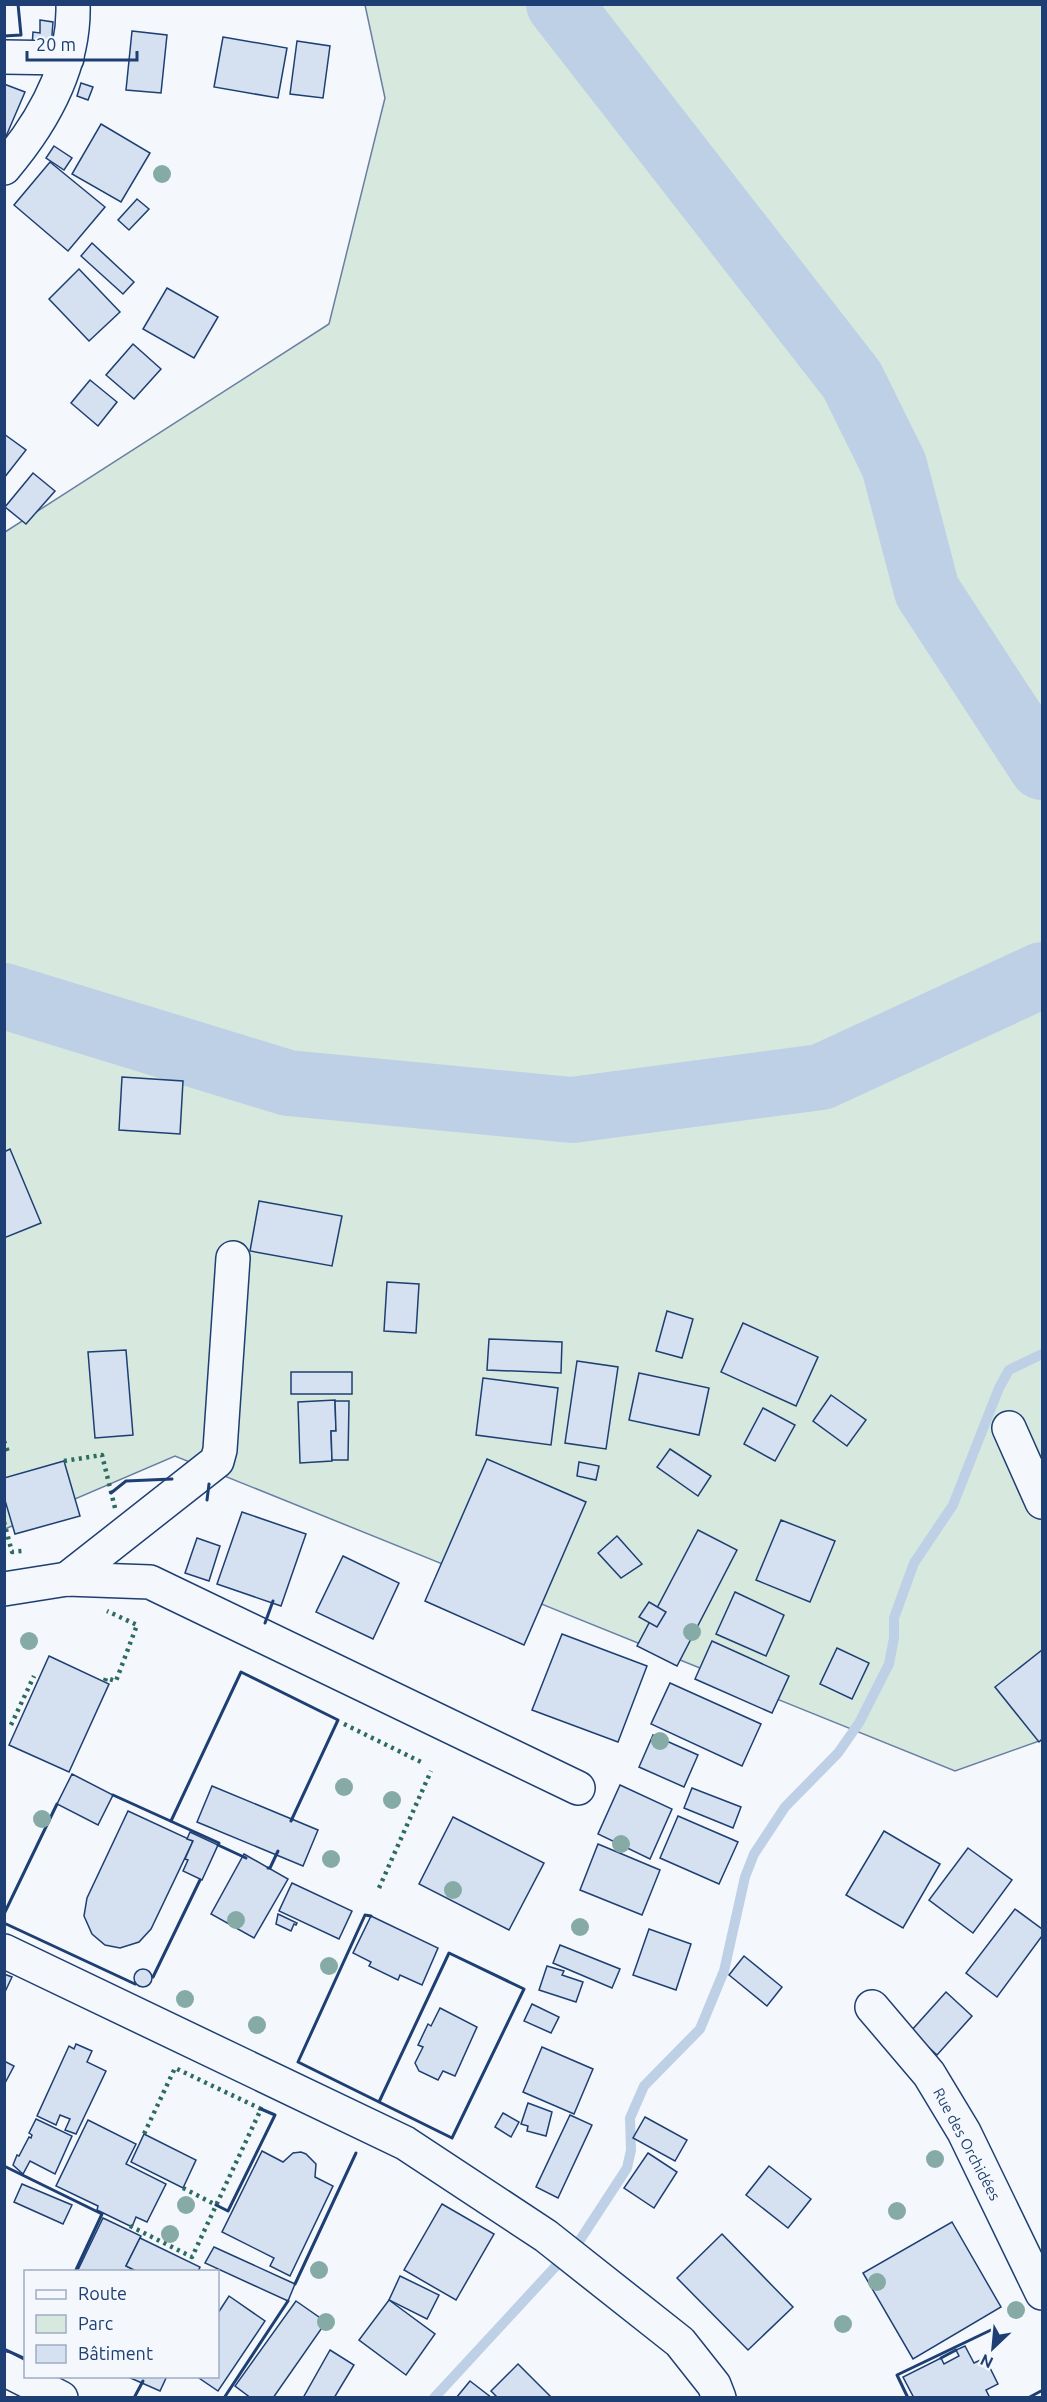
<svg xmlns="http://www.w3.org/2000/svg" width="1047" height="2402" viewBox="0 0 1047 2402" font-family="Ubuntu,sans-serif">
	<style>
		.green { fill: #d7e8df; stroke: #687fa3; stroke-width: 1.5 }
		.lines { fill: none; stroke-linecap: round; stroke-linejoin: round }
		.stream { stroke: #bed0e5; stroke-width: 10 }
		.river { stroke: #bed0e5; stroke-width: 66 }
		.building { fill: #d5e0f0; stroke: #1d3f73; stroke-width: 1.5 }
		.street-casing { stroke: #1d3f73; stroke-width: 36 }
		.street { stroke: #f4f7fb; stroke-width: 33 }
		.hedge { stroke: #2c6c60; stroke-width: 4.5; stroke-dasharray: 3 4.5; stroke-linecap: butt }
		.wall { stroke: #1d3f73; stroke-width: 3 }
		.tree { fill: #86aba6 }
		.labels { text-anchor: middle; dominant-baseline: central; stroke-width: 4.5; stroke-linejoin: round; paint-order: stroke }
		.street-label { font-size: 15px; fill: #1d3f73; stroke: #f4f7fb }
	</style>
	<rect width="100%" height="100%" fill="#f4f7fb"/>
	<polygon class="green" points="365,5 1042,5 1042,1740 955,1771 175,1456 5,1529 5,532 329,324 385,98"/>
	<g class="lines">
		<polyline class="stream" points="434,2398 580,2240 627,2168 631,2150 630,2118 644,2086 700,2029 724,1971 745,1877 754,1854 785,1807 838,1753 859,1723 889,1664 894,1638 894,1618 914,1563 953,1505 999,1388 1009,1370 1042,1354"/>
		<g class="river">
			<polyline points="559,4 852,380 894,465 927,591 1042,767"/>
			<polyline points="4,996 288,1083 572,1110 821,1077 1042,975"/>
		</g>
	</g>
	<g class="building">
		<polygon points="40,20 53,22 51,48 32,46 33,32 40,33"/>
		<polygon points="132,31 167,35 161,93 126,90"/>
		<polygon points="223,37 287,48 278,98 214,87"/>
		<polygon points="297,41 330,46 323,98 290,94"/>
		<polygon points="81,83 93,87 88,100 77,96"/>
		<polygon points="4,84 25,92 4,141"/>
		<polygon points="101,124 150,153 121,202 72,174"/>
		<polygon points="54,146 72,158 64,170 46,158"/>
		<polygon points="50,162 105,207 68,251 14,205"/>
		<polygon points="137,199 149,209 129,230 118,220"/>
		<polygon points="92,243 134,282 123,294 81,256"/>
		<polygon points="79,269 120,312 89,341 49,299"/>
		<polygon points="167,288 218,317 194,358 143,329"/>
		<polygon points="133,344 161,369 134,399 106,375"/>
		<polygon points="90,380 117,402 98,426 71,403"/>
		<polygon points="4,434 26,450 4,478"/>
		<polygon points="33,473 55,491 26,524 5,507"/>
		<polygon points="122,1077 183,1081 180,1134 119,1130"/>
		<polygon points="10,1149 41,1223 4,1238 4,1152"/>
		<polygon points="259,1201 342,1216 332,1266 250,1251"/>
		<polygon points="387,1282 419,1284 416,1333 384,1331"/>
		<polygon points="667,1311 693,1319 682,1358 656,1351"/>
		<polygon points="743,1323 818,1357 796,1406 721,1372"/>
		<polygon points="489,1339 562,1342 561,1373 487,1370"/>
		<polygon points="126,1350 133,1435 95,1438 88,1352"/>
		<polygon points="577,1361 618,1367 606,1449 565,1443"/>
		<rect x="291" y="1372" width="61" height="22"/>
		<polygon points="639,1373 709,1388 699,1435 629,1420"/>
		<polygon points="483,1378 558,1388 551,1445 476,1435"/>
		<polygon points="831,1395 866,1420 847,1446 813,1421"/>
		<polygon points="335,1400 336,1431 331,1431 332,1461 300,1463 298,1402"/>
		<polygon points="335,1401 349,1401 348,1460 332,1460 331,1431 336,1431"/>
		<polygon points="763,1408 795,1425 775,1461 744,1444"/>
		<polygon points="670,1449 711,1476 698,1496 657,1467"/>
		<polygon points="487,1459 586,1502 524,1645 425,1601"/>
		<polygon points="64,1461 80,1516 15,1534 4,1497 4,1478"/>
		<polygon points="579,1462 599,1466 596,1480 577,1476"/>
		<polygon points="242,1512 306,1534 281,1606 217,1584"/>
		<polygon points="781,1520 835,1541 810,1602 756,1580"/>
		<polygon points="698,1530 737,1550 677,1666 637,1646"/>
		<polygon points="617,1536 642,1564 621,1578 598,1553"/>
		<polygon points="197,1538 220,1546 209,1581 185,1573"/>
		<polygon points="343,1556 399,1583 373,1639 316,1612"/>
		<polygon points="735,1592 784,1615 766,1656 716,1634"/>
		<polygon points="649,1602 666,1612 657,1627 639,1617"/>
		<polygon points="562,1634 647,1666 618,1742 532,1710"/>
		<polygon points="712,1641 789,1676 772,1713 695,1679"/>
		<polygon points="837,1648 869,1663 852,1699 820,1684"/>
		<polygon points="1042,1650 1042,1739 1039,1742 995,1687"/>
		<polygon points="49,1656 109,1684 69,1772 9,1745"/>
		<polygon points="670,1683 761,1724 742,1766 651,1724"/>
		<polygon points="653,1735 698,1755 684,1787 639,1767"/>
		<polygon points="72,1774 113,1795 98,1825 57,1804"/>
		<polygon points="620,1785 672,1809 650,1859 598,1834"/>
		<polygon points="212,1786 318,1830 303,1866 197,1822"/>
		<polygon points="692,1788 741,1807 733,1828 684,1808"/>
		<polygon points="128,1811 193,1841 151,1929 139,1942 120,1948 105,1945 92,1934 84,1916 87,1898"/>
		<polygon points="678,1816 738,1842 719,1884 660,1858"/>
		<polygon points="453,1817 544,1863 509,1930 419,1884"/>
		<polygon points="884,1831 940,1864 903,1928 846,1895"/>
		<polygon points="190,1832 218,1845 202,1880 183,1871 188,1860 185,1859 193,1841 187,1839"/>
		<polygon points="598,1844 660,1870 642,1915 580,1890"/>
		<polygon points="968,1848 1012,1880 973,1933 929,1900"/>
		<polygon points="244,1854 288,1879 254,1938 211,1914"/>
		<polygon points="292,1883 352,1911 339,1939 279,1911"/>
		<polygon points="1015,1909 1042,1929 1042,1936 997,1997 966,1973"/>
		<polygon points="278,1914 297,1923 296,1925 294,1924 291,1931 276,1924"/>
		<polygon points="371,1916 438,1948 422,1985 400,1975 398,1980 369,1966 371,1962 353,1953"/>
		<polygon points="649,1929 691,1944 676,1990 633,1975"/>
		<polygon points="560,1945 620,1969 612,1988 553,1963"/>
		<polygon points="744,1956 782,1987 767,2006 729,1975"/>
		<polygon points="547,1966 564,1971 562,1975 583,1982 576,2002 539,1990"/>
		<circle cx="143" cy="1978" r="9"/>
		<polygon points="4,1974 12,1977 4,1994"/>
		<polygon points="946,1992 972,2016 937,2055 911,2031"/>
		<polygon points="532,2004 559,2017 551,2033 524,2021"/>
		<polygon points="440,2008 477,2027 455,2076 443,2071 438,2080 419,2071 415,2063 423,2047 418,2045 428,2024 431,2026"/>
		<polygon points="76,2044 92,2051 87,2062 106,2071 76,2134 65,2130 70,2119 60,2115 56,2125 37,2116 69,2046 74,2049"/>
		<polygon points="542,2047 593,2069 574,2114 523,2092"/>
		<polygon points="4,2061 14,2066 4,2085"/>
		<polygon points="528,2103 552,2112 546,2136 527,2131 528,2126 521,2124"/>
		<polygon points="503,2113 519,2122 511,2137 495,2127"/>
		<polygon points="570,2115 592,2125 558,2198 536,2187"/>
		<polygon points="645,2117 687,2140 675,2161 633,2138"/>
		<polygon points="36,2119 72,2136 55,2174 30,2161 23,2174 13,2165 17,2155 19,2156 29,2137 31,2138 32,2135 29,2133"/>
		<polygon points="88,2120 136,2144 126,2164 166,2184 147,2222 136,2217 132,2227 97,2210 98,2206 56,2186"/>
		<polygon points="144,2134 196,2160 183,2188 131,2162"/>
		<polygon points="262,2151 283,2162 293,2153 301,2152 306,2154 316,2164 315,2177 333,2186 290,2276 270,2266 274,2258 222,2232"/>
		<polygon points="648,2153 677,2172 654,2208 624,2188"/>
		<polygon points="769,2166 811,2199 788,2228 746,2195"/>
		<polygon points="22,2184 72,2205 63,2224 14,2202"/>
		<polygon points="442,2204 494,2234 456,2300 404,2270"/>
		<polygon points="103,2218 141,2236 126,2266 138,2272 77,2272"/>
		<polygon points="952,2222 1001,2307 913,2359 863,2273"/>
		<polygon points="722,2234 793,2307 748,2350 677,2278"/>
		<polygon points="140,2238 200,2267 198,2272 138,2272 126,2266"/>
		<polygon points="214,2247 295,2284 288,2301 205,2263"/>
		<polygon points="400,2276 439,2295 427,2319 389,2300"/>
		<polygon points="229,2296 265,2321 218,2391 196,2376 218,2376 218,2313"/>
		<polygon points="389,2300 435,2334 406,2375 359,2340"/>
		<polygon points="296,2301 326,2322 273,2398 251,2398 235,2386"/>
		<polygon points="965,2346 974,2363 985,2358 998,2384 986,2390 990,2398 914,2398 903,2377 941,2358 944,2364 959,2356 956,2350"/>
		<polygon points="330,2350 354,2365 334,2398 303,2398"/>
		<polygon points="518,2364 552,2398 498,2398 491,2391"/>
		<polygon points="126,2376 167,2376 160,2391"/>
		<polygon points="470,2381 492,2398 456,2398"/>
	</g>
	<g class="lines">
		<g class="street-casing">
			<g id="street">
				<polyline points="4,57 67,58"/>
				<path d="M4 168C43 122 75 66 73 4"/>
				<polyline points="1009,1428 1042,1502"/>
				<polyline points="67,1579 217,1461 220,1450 233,1258"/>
				<polyline points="4,1589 67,1579 150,1582 578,1788"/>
				<polyline points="4,1951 405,2143 546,2236 680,2342 714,2385 719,2398"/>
				<polyline points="872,2007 929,2074 964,2132 1042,2293"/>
				<polyline points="4,2369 61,2398"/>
			</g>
		</g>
		<use href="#street" class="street"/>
		<g class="hedge">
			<polyline points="4,1441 9,1455"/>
			<polyline points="64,1461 102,1455 115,1508"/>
			<polyline points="4,1522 12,1552 22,1551"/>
			<polyline points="105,1681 106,1678 116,1681 137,1625 107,1611"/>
			<polyline points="344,1724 423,1763"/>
			<polyline points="11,1725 34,1676"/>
			<polyline points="379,1888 431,1771"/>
			<polyline points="183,2188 216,2205"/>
			<polyline points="130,2226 192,2257 261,2109 175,2068 144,2134"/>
		</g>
		<g class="wall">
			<polyline points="4,36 21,35 18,4"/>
			<polyline points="111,1493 126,1481 172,1479"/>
			<polyline points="207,1500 209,1484"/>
			<polyline points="265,1623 273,1601"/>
			<polyline points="113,1795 219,1843 218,1845 246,1858"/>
			<polyline points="171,1821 241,1672 338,1720 291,1821"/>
			<polyline points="268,1868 270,1868 278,1851"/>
			<polyline points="4,1914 57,1804"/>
			<polyline points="371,1916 365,1915 298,2062 452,2138 524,1989 449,1953 379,2102"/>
			<polyline points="4,1923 135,1984"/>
			<polyline points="153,1977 200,1880"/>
			<polyline points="4,2166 102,2214 75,2272"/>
			<polyline points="216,2205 228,2211 275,2115 261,2109"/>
			<polyline points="295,2284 356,2153"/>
			<polyline points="4,2349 26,2359"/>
			<polyline points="941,2358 956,2350"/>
			<polyline points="134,2398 143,2381"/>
			<polyline points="224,2398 288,2301"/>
			<polyline points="908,2398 897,2375 991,2330"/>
			<polyline points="1028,2398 1041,2391"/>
		</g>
	</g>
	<g class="tree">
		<circle cx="162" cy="174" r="9"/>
		<circle cx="692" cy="1632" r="9"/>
		<circle cx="29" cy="1641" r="9"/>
		<circle cx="660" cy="1741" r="9"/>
		<circle cx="344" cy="1787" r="9"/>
		<circle cx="392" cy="1800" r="9"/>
		<circle cx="42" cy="1819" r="9"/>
		<circle cx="621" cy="1844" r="9"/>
		<circle cx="331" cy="1859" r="9"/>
		<circle cx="453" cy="1890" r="9"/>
		<circle cx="236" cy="1920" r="9"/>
		<circle cx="580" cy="1927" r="9"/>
		<circle cx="329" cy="1966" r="9"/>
		<circle cx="185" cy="1999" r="9"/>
		<circle cx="257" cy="2025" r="9"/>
		<circle cx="935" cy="2159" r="9"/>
		<circle cx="186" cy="2205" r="9"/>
		<circle cx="897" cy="2211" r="9"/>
		<circle cx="170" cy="2234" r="9"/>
		<circle cx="319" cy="2270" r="9"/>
		<circle cx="877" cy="2282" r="9"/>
		<circle cx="1016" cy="2310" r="9"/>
		<circle cx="326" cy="2322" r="9"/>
		<circle cx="843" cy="2324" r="9"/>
	</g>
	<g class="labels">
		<g class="street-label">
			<text transform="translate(967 2144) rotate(62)">Rue des Orchidées</text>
		</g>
	</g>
	<rect width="1047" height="2402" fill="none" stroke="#1d3f73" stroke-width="12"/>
	<rect x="24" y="2270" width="195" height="108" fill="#f4f7fb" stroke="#9eadc5" stroke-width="1.5"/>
	<rect x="36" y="2290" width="30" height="9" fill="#f4f7fb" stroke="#9eadc5" stroke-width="1.5"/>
	<text x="78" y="2300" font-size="18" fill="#1d3f73">Route</text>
	<rect x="36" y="2315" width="30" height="18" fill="#d7e8df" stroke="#9eadc5" stroke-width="1.5"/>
	<text x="78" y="2330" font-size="18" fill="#1d3f73">Parc</text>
	<rect x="36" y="2345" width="30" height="18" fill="#d5e0f0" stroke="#9eadc5" stroke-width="1.5"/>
	<text x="78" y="2360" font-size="18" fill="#1d3f73">Bâtiment</text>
	<g transform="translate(993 2348) rotate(206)" stroke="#f4f7fb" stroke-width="4.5" paint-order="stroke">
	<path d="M0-4.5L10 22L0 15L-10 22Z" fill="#1d3f73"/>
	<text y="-9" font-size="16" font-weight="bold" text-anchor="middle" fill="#1d3f73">N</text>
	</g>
	<path d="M27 51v9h110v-9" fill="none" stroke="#1d3f73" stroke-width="3"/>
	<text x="36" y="51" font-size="18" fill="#1d3f73" stroke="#f4f7fb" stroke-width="4.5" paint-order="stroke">20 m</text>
</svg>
